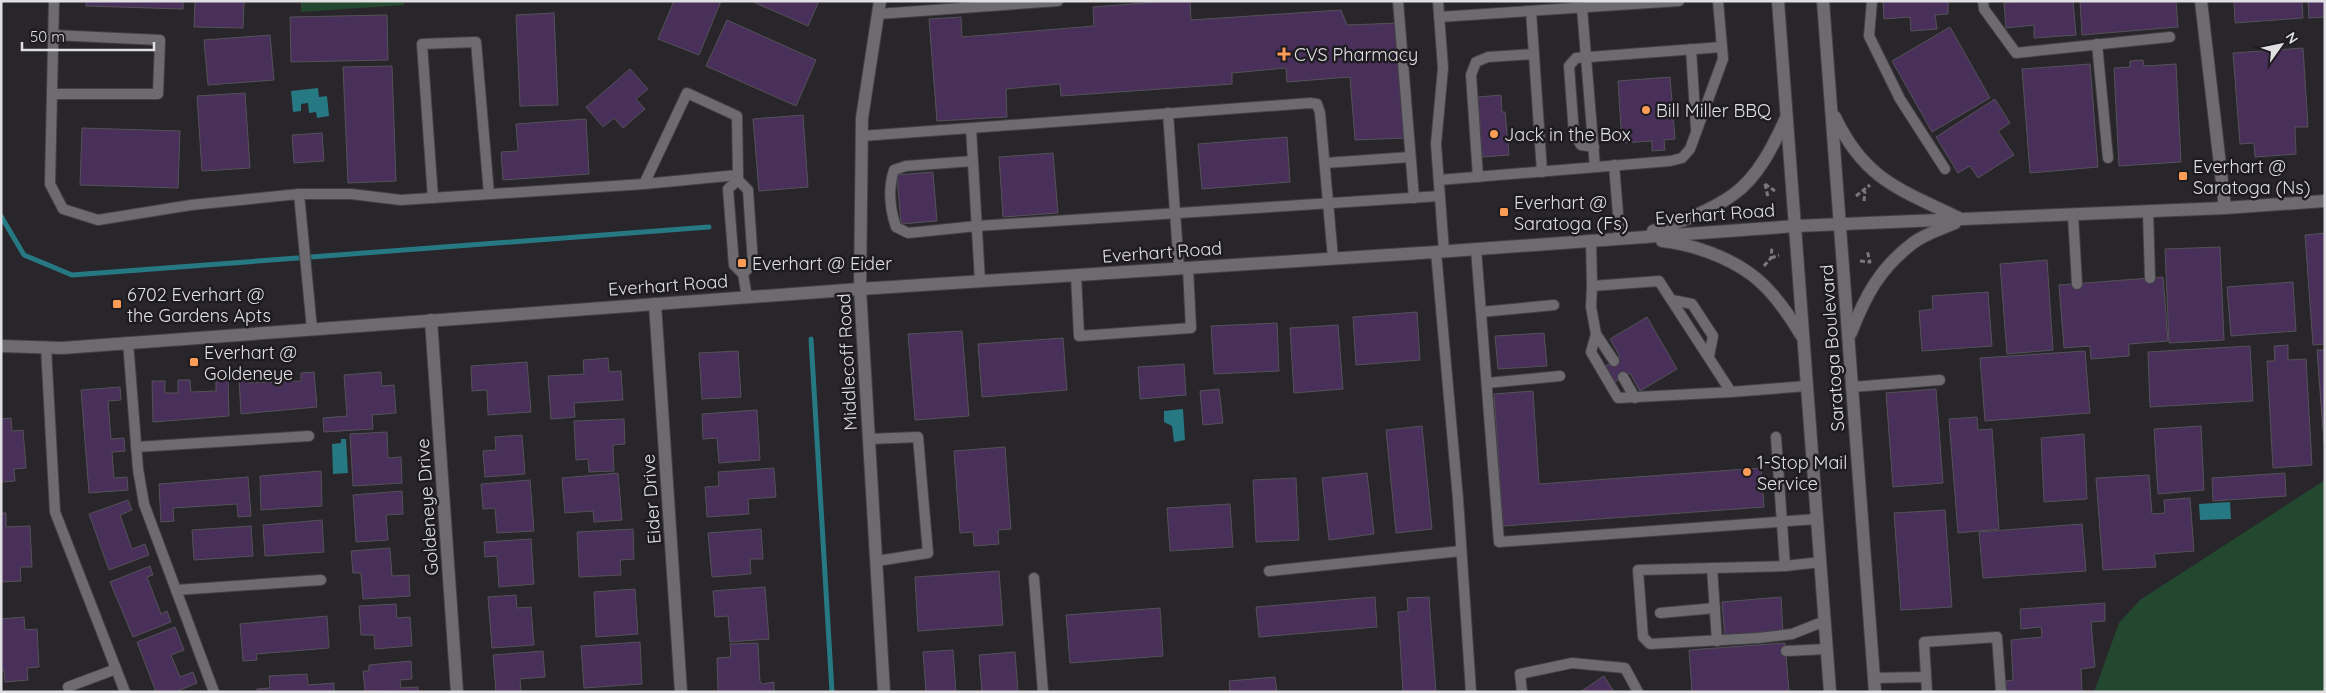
<svg xmlns="http://www.w3.org/2000/svg" width="2326" height="693" viewBox="0 0 2326 693" font-family="Quicksand,sans-serif">
	<style>
		.green { fill: #22482f }
		.water { fill: #267883 }
		.lines { fill: none; stroke-linecap: round; stroke-linejoin: round }
		.stream { stroke: #267883; stroke-width: 5 }
		.building { fill: #49305b; stroke: #545256 }
		.lane-casing { stroke: #434145; stroke-width: 12 }
		.street-casing { stroke: #434145; stroke-width: 14 }
		.secondary-casing { stroke: #434145; stroke-width: 14 }
		.path { stroke: #7a787c; stroke-width: 3; stroke-dasharray: 5 2.5; stroke-linecap: butt }
		.lane { stroke: #6e6b70; stroke-width: 10 }
		.street { stroke: #6e6b70; stroke-width: 12 }
		.secondary { stroke: #6e6b70; stroke-width: 12 }
		.poi-dot { fill: #fd9c56; stroke: #1e1c20; stroke-width: 2 }
		.labels { text-anchor: middle; dominant-baseline: central; stroke-width: 5; stroke-linejoin: round; paint-order: stroke }
		.poi-label { font-size: 18px; fill: #e0dfe2; stroke: #1e1c20; text-anchor: start }
		.street-label { font-size: 18px; fill: #e0dfe2; stroke: #1e1c20 }
	</style>
	<rect width="100%" height="100%" fill="#28262a"/>
	<g class="green">
		<polygon points="301,1 404,1 404,5 301,12"/>
		<polygon points="2325,480 2325,692 2094,692 2119,623 2140,600"/>
	</g>
	<g class="water">
		<polygon points="318,88 319,97 327,96 329,116 317,118 316,112 309,113 308,103 301,104 301,111 293,112 291,91"/>
		<polygon points="1183,409 1185,440 1174,442 1172,426 1164,422 1164,411"/>
		<polygon points="341,439 346,439 348,473 333,474 332,444 341,443"/>
		<polygon points="2230,502 2231,519 2200,520 2199,504"/>
	</g>
	<g class="lines">
		<g class="stream">
			<polyline points="1,216 24,255 72,275 709,227"/>
			<polyline points="811,339 832,692"/>
		</g>
	</g>
	<g class="building">
		<polygon points="86,1 183,1 183,9 86,6"/>
		<polygon points="195,1 244,1 243,28 194,27"/>
		<polygon points="674,1 721,1 699,55 658,39"/>
		<polygon points="751,1 819,1 808,26"/>
		<polygon points="1171,1 1190,1 1191,20 1341,10 1347,25 1398,23 1404,138 1355,140 1350,77 1287,82 1286,68 1232,73 1232,84 1061,96 1060,84 1006,89 1007,117 937,121 929,19 961,17 962,37 1094,26 1093,7"/>
		<polygon points="1883,1 1948,1 1948,14 1935,15 1937,29 1911,31 1910,17 1884,19"/>
		<polygon points="2025,1 2073,1 2076,35 2034,38 2034,25 2006,28 2004,3"/>
		<polygon points="2080,1 2176,1 2178,27 2082,35"/>
		<polygon points="2234,1 2302,1 2303,18 2235,23"/>
		<polygon points="2308,1 2325,1 2325,17 2309,18"/>
		<polygon points="554,13 558,105 520,106 516,15"/>
		<polygon points="387,15 388,60 291,62 290,17"/>
		<polygon points="727,20 816,60 796,106 706,66"/>
		<polygon points="1950,27 1990,98 1932,132 1892,61"/>
		<polygon points="270,35 274,80 208,85 204,40"/>
		<polygon points="2303,48 2308,127 2295,127 2296,154 2255,157 2254,143 2240,144 2233,53"/>
		<polygon points="2143,60 2144,66 2176,64 2181,162 2119,166 2114,68 2130,67 2130,61"/>
		<polygon points="2090,64 2098,167 2030,173 2022,69"/>
		<polygon points="392,66 396,181 348,183 343,67"/>
		<polygon points="630,69 648,89 636,99 645,109 623,128 614,118 603,127 586,107"/>
		<polygon points="1670,77 1675,139 1664,140 1665,150 1652,151 1652,141 1622,143 1618,81"/>
		<polygon points="245,93 250,168 202,171 197,96"/>
		<polygon points="1501,95 1502,112 1505,112 1509,155 1482,157 1478,97"/>
		<polygon points="1995,99 2010,123 1998,131 2014,155 1978,178 1970,166 1958,173 1936,137"/>
		<polygon points="803,115 808,187 759,191 753,119"/>
		<polygon points="586,119 589,174 503,180 501,152 518,151 516,124"/>
		<polygon points="82,128 180,131 178,188 80,185"/>
		<polygon points="322,133 324,161 294,163 292,135"/>
		<polygon points="1287,137 1290,182 1202,189 1198,144"/>
		<polygon points="1053,153 1058,213 1003,217 999,157"/>
		<polygon points="933,172 937,221 901,224 897,175"/>
		<polygon points="2325,233 2325,344 2313,345 2305,235"/>
		<polygon points="2220,247 2224,340 2169,343 2165,249"/>
		<polygon points="2047,260 2053,350 2007,354 2000,264"/>
		<polygon points="2163,277 2168,341 2129,344 2129,356 2091,359 2090,346 2064,348 2059,285"/>
		<polygon points="2293,282 2296,331 2231,336 2227,287"/>
		<polygon points="1988,292 1992,346 1922,351 1919,311 1933,309 1932,296"/>
		<polygon points="1417,312 1420,360 1356,365 1353,317"/>
		<polygon points="1647,317 1677,369 1640,391 1630,373 1613,383 1604,367 1620,357 1610,339"/>
		<polygon points="1277,323 1279,371 1214,374 1211,326"/>
		<polygon points="1338,325 1343,389 1294,393 1290,328"/>
		<polygon points="962,331 969,416 915,420 908,334"/>
		<polygon points="1544,333 1547,366 1498,369 1495,336"/>
		<polygon points="1063,338 1067,390 982,397 978,344"/>
		<polygon points="2288,345 2288,360 2306,359 2312,465 2273,468 2267,361 2275,361 2274,346"/>
		<polygon points="2250,346 2253,401 2150,407 2148,352"/>
		<polygon points="2317,350 2325,350 2325,443 2324,443"/>
		<polygon points="738,351 741,397 702,399 699,353"/>
		<polygon points="2085,351 2090,413 1985,421 1980,358"/>
		<polygon points="608,358 609,372 621,371 623,400 574,403 575,417 551,419 548,376 584,374 583,360"/>
		<polygon points="527,362 531,412 488,415 487,390 472,391 471,366"/>
		<polygon points="1184,364 1186,395 1140,399 1138,367"/>
		<polygon points="314,372 317,407 241,414 239,378 248,377 248,383 301,381 301,373"/>
		<polygon points="381,372 382,386 394,385 396,413 372,415 373,429 324,432 323,418 347,416 344,375"/>
		<polygon points="216,378 228,378 229,416 153,422 152,381 165,381 165,393 178,393 178,380 190,380 191,392 216,391"/>
		<polygon points="120,387 121,400 108,401 111,439 124,438 125,451 112,452 114,478 127,477 128,490 89,493 81,390"/>
		<polygon points="1219,389 1223,423 1203,425 1200,391"/>
		<polygon points="1936,389 1943,483 1893,487 1886,393"/>
		<polygon points="1533,391 1539,484 1761,468 1764,507 1503,526 1494,394"/>
		<polygon points="757,410 760,460 719,463 717,438 703,439 702,414"/>
		<polygon points="1977,417 1978,430 1992,429 1999,529 1958,533 1949,419"/>
		<polygon points="11,418 12,431 23,430 26,468 14,469 15,481 1,482 1,419"/>
		<polygon points="624,419 625,444 613,445 614,471 589,472 588,459 576,460 574,421"/>
		<polygon points="1422,426 1432,529 1396,533 1386,430"/>
		<polygon points="2201,426 2204,490 2158,494 2154,429"/>
		<polygon points="387,432 388,458 401,457 402,483 353,486 350,434"/>
		<polygon points="2084,434 2087,499 2044,502 2041,438"/>
		<polygon points="522,435 525,474 485,477 483,451 496,450 495,437"/>
		<polygon points="1005,447 1011,529 998,530 999,544 974,546 973,532 960,533 954,451"/>
		<polygon points="774,468 776,497 748,499 749,514 707,517 705,487 719,486 718,472"/>
		<polygon points="321,471 322,506 261,510 260,476"/>
		<polygon points="618,473 622,520 594,522 593,511 565,513 562,478"/>
		<polygon points="1367,473 1374,534 1329,540 1322,478"/>
		<polygon points="2285,473 2286,496 2213,501 2212,478"/>
		<polygon points="2149,475 2152,514 2165,513 2164,500 2190,498 2194,551 2154,554 2156,567 2103,570 2096,478"/>
		<polygon points="248,477 251,516 238,517 237,504 173,508 174,521 161,522 159,484"/>
		<polygon points="1296,478 1299,540 1256,542 1253,480"/>
		<polygon points="530,480 534,531 497,533 495,508 483,509 481,484"/>
		<polygon points="402,491 403,514 386,515 388,540 356,542 353,495"/>
		<polygon points="128,500 132,510 120,515 132,549 145,544 149,555 109,570 89,514"/>
		<polygon points="1230,504 1233,547 1170,551 1167,508"/>
		<polygon points="1945,510 1952,607 1901,610 1894,513"/>
		<polygon points="1,513 6,513 6,527 30,526 32,567 20,567 21,581 1,582"/>
		<polygon points="322,520 324,552 265,556 263,525"/>
		<polygon points="2082,524 2086,571 1983,578 1979,532"/>
		<polygon points="251,526 253,556 194,560 192,530"/>
		<polygon points="633,529 634,559 620,560 621,575 579,577 577,532"/>
		<polygon points="761,529 763,559 750,559 751,574 712,577 708,533"/>
		<polygon points="531,539 534,584 499,587 497,556 485,557 484,542"/>
		<polygon points="390,548 392,576 409,575 410,596 363,599 361,573 353,573 351,551"/>
		<polygon points="150,566 153,575 147,577 161,614 167,611 171,622 133,637 110,582"/>
		<polygon points="999,571 1003,625 918,631 915,577"/>
		<polygon points="765,587 769,639 730,642 728,616 715,617 713,591"/>
		<polygon points="635,589 638,634 596,637 594,592"/>
		<polygon points="516,595 517,608 531,607 534,645 492,648 488,597"/>
		<polygon points="1375,597 1377,627 1259,637 1256,607"/>
		<polygon points="1429,597 1436,692 1403,692 1398,612 1408,611 1407,598"/>
		<polygon points="1781,597 1783,633 1725,638 1722,602"/>
		<polygon points="2105,603 2105,621 2091,622 2095,667 2081,669 2082,692 2006,692 2006,681 2013,680 2011,640 2042,637 2041,627 2021,629 2020,609"/>
		<polygon points="396,604 397,618 410,617 412,646 375,649 374,635 361,635 359,606"/>
		<polygon points="1160,608 1163,656 1070,663 1066,615"/>
		<polygon points="327,616 329,648 256,654 257,660 243,661 240,624"/>
		<polygon points="24,617 25,630 37,629 39,667 27,668 28,680 5,682 4,670 1,670 1,619"/>
		<polygon points="175,627 184,650 171,655 180,677 193,672 197,683 175,692 156,692 137,642"/>
		<polygon points="640,642 642,684 584,688 581,646"/>
		<polygon points="758,643 760,682 763,684 774,682 774,692 718,692 717,658 731,657 730,644"/>
		<polygon points="1785,643 1789,692 1692,692 1689,650"/>
		<polygon points="953,650 956,692 926,692 923,652"/>
		<polygon points="543,651 545,677 520,679 521,692 496,692 493,655"/>
		<polygon points="1015,652 1018,692 982,692 979,655"/>
		<polygon points="411,661 412,679 400,680 401,688 418,687 418,692 365,691 363,671 369,671 369,665"/>
		<polygon points="307,674 308,685 334,683 334,692 257,692 257,689 270,688 269,676"/>
		<polygon points="1604,676 1614,692 1580,692"/>
		<polygon points="1275,677 1277,692 1230,692 1229,681"/>
	</g>
	<g class="lines">
		<g class="lane-casing">
			<g id="lane">
				<polyline points="54,1 50,184 63,209 98,220 191,205 299,194 312,329"/>
				<polyline points="1398,1 1414,198"/>
				<polyline points="1438,1 1443,68 1436,144 1444,251"/>
				<polyline points="1872,1 1869,36 1900,99 1945,169"/>
				<polyline points="1983,1 1984,9 2016,53 2170,37"/>
				<polyline points="1582,8 1595,167"/>
				<polyline points="1531,11 1542,172"/>
				<polyline points="878,14 1058,1"/>
				<polyline points="1439,17 1679,1"/>
				<polyline points="2097,44 2108,158"/>
				<polyline points="1691,49 1696,128"/>
				<polyline points="52,94 158,94 160,40 53,35"/>
				<polyline points="1168,113 1179,268"/>
				<polyline points="971,128 980,281"/>
				<polyline points="862,136 1310,103 1317,104 1320,113 1333,258"/>
				<polyline points="1594,147 1581,145 1574,134 1569,66 1576,58 1722,47"/>
				<path d="M973 161 906 166 894 170C888 188 890 209 896 227L908 233 977 226 1440 196"/>
				<polyline points="1325,163 1410,157"/>
				<polyline points="1614,165 1620,238"/>
				<polyline points="1478,177 1471,75 1476,62 1488,57 1534,54"/>
				<polyline points="738,180 738,175 737,116 687,93 644,184 738,175"/>
				<polyline points="1439,180 1670,161 1682,158 1690,149 1723,59 1718,1"/>
				<polyline points="299,194 351,194 401,200 644,184"/>
				<polyline points="433,198 422,44 476,42 489,194"/>
				<polyline points="2148,211 2150,278"/>
				<polyline points="2073,215 2077,284"/>
				<polyline points="1591,240 1592,286 1659,281 1731,392 1807,386"/>
				<polyline points="1476,249 1499,542 1817,519"/>
				<polyline points="1436,252 1458,499 1471,692"/>
				<polyline points="743,274 753,263 748,190 738,180 728,189 734,265 743,274 747,297"/>
				<polyline points="1076,275 1079,336 1191,328 1188,268"/>
				<polyline points="1592,286 1591,307 1596,334 1614,361"/>
				<polyline points="1672,300 1692,304 1713,336 1709,356"/>
				<polyline points="1481,312 1554,305"/>
				<polyline points="1596,334 1591,352 1618,398 1731,392"/>
				<polyline points="128,342 138,469 144,504 214,692"/>
				<polyline points="46,347 55,512 125,692"/>
				<polyline points="1623,377 1635,398"/>
				<polyline points="1487,383 1560,376"/>
				<polyline points="1852,387 1940,380"/>
				<polyline points="1776,437 1785,566"/>
				<polyline points="869,439 918,437 928,553 877,561"/>
				<polyline points="136,447 309,436"/>
				<polyline points="1821,562 1785,566 1638,570 1643,637 1650,644 1758,638 1792,634 1825,621"/>
				<polyline points="1712,568 1717,641"/>
				<polyline points="1269,571 1461,551"/>
				<polyline points="1034,578 1043,692"/>
				<polyline points="176,590 321,580"/>
				<polyline points="1660,613 1715,608"/>
				<polyline points="1786,651 1827,649"/>
				<polyline points="1874,678 1925,677"/>
				<polyline points="68,687 116,669"/>
				<polyline points="1522,692 1520,674 1572,663 1625,668 1638,692"/>
				<polyline points="1927,692 1924,642 1997,637 2001,692"/>
			</g>
		</g>
		<g class="street-casing">
			<g id="street">
				<polyline points="2201,1 2225,208"/>
				<polyline points="655,304 681,692"/>
				<polyline points="431,320 457,692"/>
			</g>
		</g>
		<g class="secondary-casing">
			<g id="secondary">
				<polyline points="880,1 862,118 860,289 884,692"/>
				<polyline points="1778,1 1830,692"/>
				<polyline points="1823,1 1875,692"/>
				<path d="M1835 117C1865 181 1902 190 1961 219"/>
				<path d="M1653 231C1681 222 1711 211 1734 194 1759 176 1774 144 1786 118"/>
				<path d="M1662 241C1692 244 1728 257 1752 275 1772 290 1788 313 1801 335"/>
				<path d="M1851 333C1865 296 1880 268 1913 243 1925 234 1941 229 1955 223"/>
				<polyline points="1,346 62,348 860,289 1436,252 1796,226 2225,208 2325,201"/>
			</g>
		</g>
		<g class="path">
			<polyline points="1765,184 1775,191"/>
			<polyline points="1765,184 1768,197"/>
			<polyline points="1856,196 1870,185"/>
			<polyline points="1864,201 1865,191"/>
			<polyline points="1771,258 1779,255"/>
			<polyline points="1860,261 1870,262 1867,250"/>
			<polyline points="1764,266 1771,258 1772,247"/>
		</g>
		<use href="#lane" class="lane"/>
		<use href="#street" class="street"/>
		<use href="#secondary" class="secondary"/>
	</g>
	<g class="poi-dot">
		<path d="M1281.5 46.5h5v5h5v5h-5v5h-5v-5h-5v-5h5z"/>
		<circle cx="1646" cy="110" r="5"/>
		<circle cx="1494" cy="134" r="5"/>
		<rect x="2178" y="171" width="10" height="10" rx="2.5"/>
		<rect x="1499" y="207" width="10" height="10" rx="2.5"/>
		<rect x="737" y="258" width="10" height="10" rx="2.5"/>
		<rect x="112" y="299" width="10" height="10" rx="2.5"/>
		<rect x="189" y="357" width="10" height="10" rx="2.5"/>
		<circle cx="1747" cy="472" r="5"/>
	</g>
	<g class="labels">
		<g class="poi-label">
			<text x="1294" y="54">CVS Pharmacy</text>
			<text x="1656" y="110">Bill Miller BBQ</text>
			<text x="1504" y="134">Jack in the Box</text>
			<text x="2193" y="166">Everhart @<tspan x="2193" dy="21">Saratoga (Ns)</tspan></text>
			<text x="1514" y="202">Everhart @<tspan x="1514" dy="21">Saratoga (Fs)</tspan></text>
			<text x="752" y="263">Everhart @ Eider</text>
			<text x="127" y="294">6702 Everhart @<tspan x="127" dy="21">the Gardens Apts</tspan></text>
			<text x="204" y="352">Everhart @<tspan x="204" dy="21">Goldeneye</tspan></text>
			<text x="1757" y="462">1-Stop Mail<tspan x="1757" dy="21">Service</tspan></text>
		</g>
		<g class="street-label">
			<text transform="translate(1715 214) rotate(-4)">Everhart Road</text>
			<text transform="translate(1162 252) rotate(-4)">Everhart Road</text>
			<text transform="translate(668 285) rotate(-4)">Everhart Road</text>
			<text transform="translate(1832 348) rotate(-94)">Saratoga Boulevard</text>
			<text transform="translate(847 362) rotate(-93)">Middlecoff Road</text>
			<text transform="translate(651 499) rotate(-94)">Eider Drive</text>
			<text transform="translate(427 507) rotate(-94)">Goldeneye Drive</text>
		</g>
	</g>
	<rect width="2326" height="693" fill="none" stroke="#e0dfe2" stroke-width="5"/>
	<g transform="translate(2281 45) rotate(57)" stroke="#1e1c20" stroke-width="4" paint-order="stroke">
	<path d="M0-4L9 19L0 12L-9 19Z" fill="#e0dfe2"/>
	<text y="-8" font-size="14" font-weight="bold" text-anchor="middle" fill="#e0dfe2">N</text>
	</g>
	<path d="M22 42v8h132v-8" fill="none" stroke="#e0dfe2" stroke-width="2.5"/>
	<text x="30" y="42" font-size="15" fill="#e0dfe2" stroke="#1e1c20" stroke-width="4" paint-order="stroke">50 m</text>
</svg>
